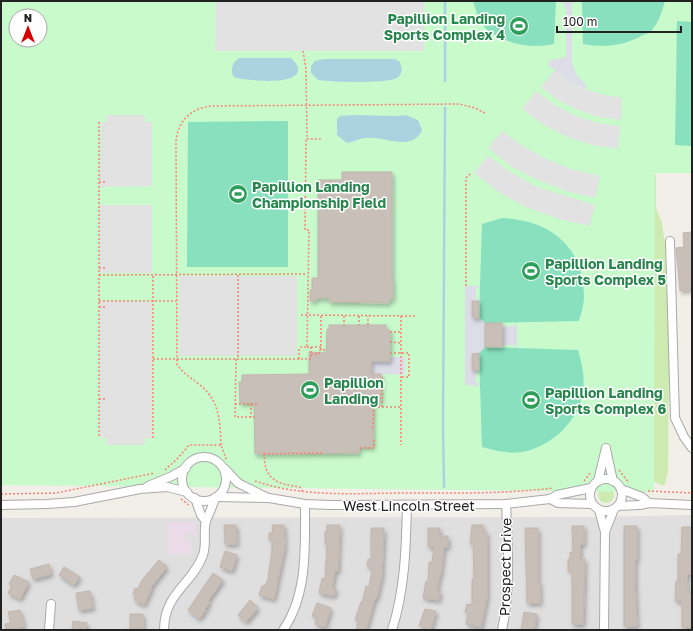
<svg xmlns="http://www.w3.org/2000/svg" width="693" height="631" viewBox="0 0 693 631" font-family="'Golos Text',sans-serif">
	<style>
		.residential { fill: #e0dfdf }
		.industrial { fill: #ebdbe8 }
		.grass { fill: #cdebb0 }
		.park { fill: #c8facc; fill-rule: evenodd }
		.pitch { fill: #88e0be }
		.parking { fill: #e2e2e2 }
		.plaza { fill: #dddde8 }
		.water { fill: #aad3df }
		.lines { fill: none; stroke-linecap: round; stroke-linejoin: round }
		.stream { stroke: #aad3df; stroke-width: 2.5 }
		.building { fill: #c7bfb8; stroke: #c4b6ab; filter: url(#shadow) }
		.minor-casing { stroke: #a9a9a9; stroke-width: 10 }
		.path { stroke: #fa8072; stroke-width: 1.5; stroke-dasharray: 2 2; stroke-linecap: butt }
		.minor { stroke: #fff; stroke-width: 8 }
		.labels { text-anchor: middle; dominant-baseline: central; stroke-width: 3; stroke-linejoin: round; paint-order: stroke }
		.leisure-label { font-size: 14px; font-weight: bold; fill: #27864d; stroke: #fff; text-anchor: start }
		.street-label { font-size: 14px; fill: #222; stroke: #fff }
	</style>
	<defs>
		<filter id="shadow"><feDropShadow dx="2" dy="3" stdDeviation="2" flood-color="#0004"/></filter>
	</defs>
	<rect width="100%" height="100%" fill="#f2efe9"/>
	<polygon class="residential" points="692,515 692,630 1,630 1,518 595,517"/>
	<polygon class="industrial" points="167,522 195,522 196,536 189,532 185,537 191,541 190,554 168,554"/>
	<g class="grass">
		<polygon points="653,172 656,175 656,208 662,223 665,245 669,358 668,472 665,484 663,486 650,480"/>
		<circle cx="606" cy="495" r="8"/>
	</g>
	<path class="park" d="M1 1H692V173H655L654 492 1 485ZM16 16H40V40H16Z"/>
	<g class="pitch">
		<path d="M473 1H556L554 44C534 48 516 46 497 36 493 34 489 32 486 29 479 22 476 11 473 1Z"/>
		<path d="M582 1H665C662 11 659 22 652 30 650 33 645 34 641 36 622 46 604 48 583 44Z"/>
		<polygon points="677,21 692,22 692,146 675,145"/>
		<polygon points="288,121 288,267 187,267 188,122"/>
		<path d="M502 218C550 220 584 246 584 297 584 305 581 313 579 321L485 323 479 318 482 224Z"/>
		<path d="M485 347 578 350C582 364 585 377 583 392 579 420 553 444 527 451 512 455 496 451 482 447L479 353Z"/>
	</g>
	<g class="parking">
		<polygon points="216,1 424,1 424,51 215,51"/>
		<polygon points="555,70 570,81 587,90 604,95 622,98 621,120 599,117 578,110 558,100 541,87"/>
		<polygon points="536,91 555,105 576,116 598,123 620,126 618,149 592,145 567,137 544,125 522,109"/>
		<polygon points="107,115 145,115 145,122 152,122 152,186 100,187 101,122 107,122"/>
		<polygon points="502,131 524,147 548,160 574,170 600,176 595,198 566,191 538,180 512,167 488,148"/>
		<polygon points="488,156 512,173 537,187 595,205 590,226 559,219 528,208 500,193 474,173"/>
		<rect x="100" y="205" width="52" height="68"/>
		<rect x="179" y="276" width="118" height="80"/>
		<polygon points="100,301 152,302 152,438 145,438 145,445 107,445 107,438 100,438"/>
	</g>
	<g class="plaza">
		<polygon points="562,1 574,1 572,5 572,62 576,74 587,86 586,89 570,81 548,65 548,61 566,57 566,9"/>
		<polygon points="465,286 480,286 480,287 476,288 476,299 479,299 479,301 472,301 472,317 479,318 485,323 485,330 502,323 503,323 504,326 515,326 515,323 517,323 517,348 515,348 515,345 504,345 503,348 502,347 502,340 485,340 485,347 479,353 472,354 472,370 479,370 479,372 476,372 476,383 479,383 479,386 465,385"/>
		<polygon points="390,357 405,357 405,375 384,374 381,377 381,374 371,374 371,361"/>
	</g>
	<g class="water">
		<path d="M239 58H291C295 62 299 66 298 71 294 86 248 80 236 78L233 76C230 69 233 62 239 58Z"/>
		<path d="M324 59H395L400 62 402 70C401 73 400 76 397 78 384 84 333 82 318 80L311 73V66L315 61Z"/>
		<path d="M355 115 395 116 406 115 418 120 422 130C412 153 383 135 365 138 359 139 353 142 347 143L337 135V119L340 116Z"/>
	</g>
	<g class="lines">
		<g class="stream">
			<polyline points="445,81 445,1"/>
			<polyline points="444,487 443,426 445,108"/>
		</g>
	</g>
	<g class="building">
		<polygon points="342,172 392,172 392,279 393,279 393,299 389,299 389,303 329,302 329,298 316,298 316,301 310,301 310,290 312,290 312,278 318,278 318,180 342,180"/>
		<polygon points="692,232 692,289 680,291 676,248 684,247 683,233"/>
		<polygon points="472,301 479,301 479,318 472,317"/>
		<rect x="485" y="323" width="17" height="24"/>
		<polygon points="329,325 386,325 386,330 390,330 390,361 371,361 371,374 381,374 381,402 373,401 373,447 359,447 359,453 255,454 254,403 240,403 239,382 242,382 242,375 309,374 309,352 326,353 327,329 329,329"/>
		<polygon points="479,353 479,370 472,370 472,354"/>
		<polygon points="224,525 236,525 237,544 225,544"/>
		<polygon points="272,525 284,525 285,546 274,599 259,595 262,586 265,586 268,579 272,551 272,540 269,540 269,533 273,533"/>
		<polygon points="327,525 340,525 338,571 335,571 332,588 336,588 334,596 319,593 322,578 325,579 327,544 325,544 325,531 327,532"/>
		<polygon points="472,525 483,525 483,532 487,532 487,598 481,627 466,624 468,613 465,612 467,604 472,605 472,579 474,579 473,544 470,544"/>
		<polygon points="572,526 584,526 584,544 580,544 580,559 585,559 583,624 572,624 572,571 568,571 568,559 570,559 570,552 573,552"/>
		<polygon points="624,526 637,526 637,560 635,560 635,580 637,626 624,626"/>
		<polygon points="682,527 692,527 692,574 687,574 688,592 692,592 692,627 682,628 682,601 675,601 676,581 678,581 678,554 681,554"/>
		<polygon points="371,528 384,528 382,575 377,598 375,598 366,630 356,630 359,621 355,620 361,602 362,603 366,586 369,587 372,570 371,567 367,566 368,559 371,560"/>
		<polygon points="428,528 440,528 439,536 448,536 448,547 444,547 441,574 440,574 437,591 440,591 439,600 423,598 426,581 428,582 429,562 432,562 434,547 428,547"/>
		<polygon points="525,528 538,528 538,583 540,583 540,603 527,603"/>
		<polygon points="225,551 237,555 232,571 220,567"/>
		<polygon points="159,560 167,567 151,587 152,588 144,605 134,600 136,596 133,594 135,588 138,589 142,580"/>
		<polygon points="49,564 51,574 33,579 30,569"/>
		<polygon points="64,567 80,577 74,585 59,575"/>
		<polygon points="213,573 223,580 208,601 210,602 205,609 206,610 199,619 188,610"/>
		<polygon points="14,575 29,582 20,599 8,593 12,585 9,584"/>
		<polygon points="90,591 93,608 79,610 76,593"/>
		<polygon points="250,600 258,608 246,622 238,615"/>
		<polygon points="317,603 331,608 325,627 315,624 317,617 312,616"/>
		<polygon points="425,609 436,611 431,629 419,626"/>
		<polygon points="20,610 24,627 6,630 5,624 11,623 8,612"/>
		<polygon points="524,612 537,614 534,630 521,630"/>
		<polygon points="130,614 143,614 143,628 130,629"/>
		<polygon points="73,621 87,623 86,630 72,630"/>
	</g>
	<g class="lines">
		<g class="minor-casing">
			<g id="minor">
				<polyline points="670,241 675,418 684,437 692,448"/>
				<polyline points="606,449 613,481"/>
				<circle cx="204" cy="479" r="22"/>
				<polyline points="225,469 238,483 266,497"/>
				<circle cx="606" cy="495" r="16"/>
				<polyline points="598,481 606,448"/>
				<polyline points="148,486 172,476 186,468"/>
				<polyline points="621,489 642,497 649,503"/>
				<polyline points="216,497 269,498 305,504 332,505 506,504 550,499 557,495 591,488"/>
				<polyline points="195,498 201,515 206,521"/>
				<polyline points="550,499 558,503 592,504"/>
				<polyline points="1,505 47,504 74,502 140,489 167,487 187,492"/>
				<polyline points="618,506 640,505 649,503 692,505"/>
				<polyline points="599,510 605,532 604,630"/>
				<polyline points="605,532 614,509"/>
				<polyline points="49,630 51,604"/>
				<path d="M164 630C164 593 192 585 203 555 207 544 203 531 206 521 209 513 213 506 215 498"/>
				<path d="M283 630C308 595 305 545 305 504"/>
				<path d="M392 630C405 590 406 547 407 505"/>
				<path d="M502 630C511 589 508 545 506 504"/>
			</g>
		</g>
		<g class="path">
			<polyline points="303,51 306,69 307,139 322,139"/>
			<polyline points="99,122 99,438"/>
			<polyline points="99,182 107,182"/>
			<polyline points="99,268 107,268"/>
			<polyline points="99,275 307,274"/>
			<polyline points="238,275 238,359"/>
			<polyline points="466,286 466,178 471,173"/>
			<polyline points="99,301 176,301"/>
			<polyline points="99,307 107,307"/>
			<polyline points="301,315 416,316"/>
			<polyline points="321,316 321,350"/>
			<polyline points="344,316 344,325"/>
			<polyline points="359,316 359,325"/>
			<polyline points="401,316 401,445"/>
			<polyline points="368,325 368,316"/>
			<polyline points="390,332 401,332"/>
			<polyline points="390,342 401,343"/>
			<polyline points="307,347 321,347"/>
			<polyline points="311,347 311,359"/>
			<polyline points="390,353 409,353 409,377 401,377"/>
			<polyline points="311,354 319,354 319,350 326,350"/>
			<polyline points="153,359 312,359"/>
			<polyline points="236,359 235,417 255,417"/>
			<polyline points="299,359 299,349 301,347 307,347 309,230 305,230 306,139 307,139"/>
			<polyline points="99,399 107,399"/>
			<polyline points="235,404 258,404"/>
			<polyline points="251,404 251,417"/>
			<polyline points="370,407 401,407"/>
			<polyline points="382,407 382,377"/>
			<polyline points="373,428 374,407"/>
			<polyline points="153,438 153,274"/>
			<path d="M221 445C220 422 220 401 200 385 192 378 183 374 177 364L176 141C178 121 190 109 211 106L459 104 475 108 485 113"/>
			<polyline points="360,448 374,448 374,440"/>
			<path d="M264 453C264 480 277 484 300 487L302 491"/>
			<polyline points="264,454 323,453"/>
			<polyline points="165,470 179,457 189,445 221,445 227,461"/>
			<polyline points="619,470 629,483"/>
			<path d="M255 481C304 498 357 493 408 493 457 493 504 494 553 488"/>
			<polyline points="584,481 591,472"/>
			<polyline points="648,491 692,493"/>
			<polyline points="1,494 56,493 155,473"/>
			<polyline points="181,499 189,505"/>
		</g>
		<use href="#minor" class="minor"/>
	</g>
	<defs>
		<g id="stadium-disc" transform="scale(1)"><circle r="9.5" fill="#2e9e5b" stroke="#fff"/><path d="M0-5a6.5 5 0 1 0 0 10a6.5 5 0 1 0 0-10ZM-3.5-1.8h7v3.6h-7Z" fill="#fff"/></g>
	</defs>
	<g fill-rule="evenodd">
		<use href="#stadium-disc" x="519" y="26"/>
		<use href="#stadium-disc" x="238" y="194"/>
		<use href="#stadium-disc" x="531" y="271"/>
		<use href="#stadium-disc" x="310" y="390"/>
		<use href="#stadium-disc" x="531" y="400"/>
	</g>
	<g class="labels">
		<g class="leisure-label">
			<text x="505" y="18" text-anchor="end">Papillion Landing<tspan x="505" dy="16">Sports Complex 4</tspan></text>
			<text x="252" y="186">Papillion Landing<tspan x="252" dy="16">Championship Field</tspan></text>
			<text x="545" y="263">Papillion Landing<tspan x="545" dy="16">Sports Complex 5</tspan></text>
			<text x="324" y="382">Papillion<tspan x="324" dy="16">Landing</tspan></text>
			<text x="545" y="392">Papillion Landing<tspan x="545" dy="16">Sports Complex 6</tspan></text>
		</g>
		<g class="street-label">
			<text x="409" y="505">West Lincoln Street</text>
			<text transform="translate(505 567) rotate(-89)">Prospect Drive</text>
		</g>
	</g>
	<rect width="693" height="631" fill="none" stroke="#222222" stroke-width="4"/>
	<g transform="translate(28 28)"><circle r="19" fill="#ffffff" stroke="#a7a7a7"/>
	<path d="M0-3L7 15L0 10L-7 15Z" fill="#d40000"/>
	<text y="-6" font-size="11" font-weight="bold" text-anchor="middle" fill="#222222">N</text>
	</g>
	<path d="M557 26v6h124v-6" fill="none" stroke="#222222" stroke-width="2"/>
	<text x="563" y="26" font-size="12" fill="#222222" stroke="#ffffff" stroke-width="3" paint-order="stroke">100 m</text>
</svg>
